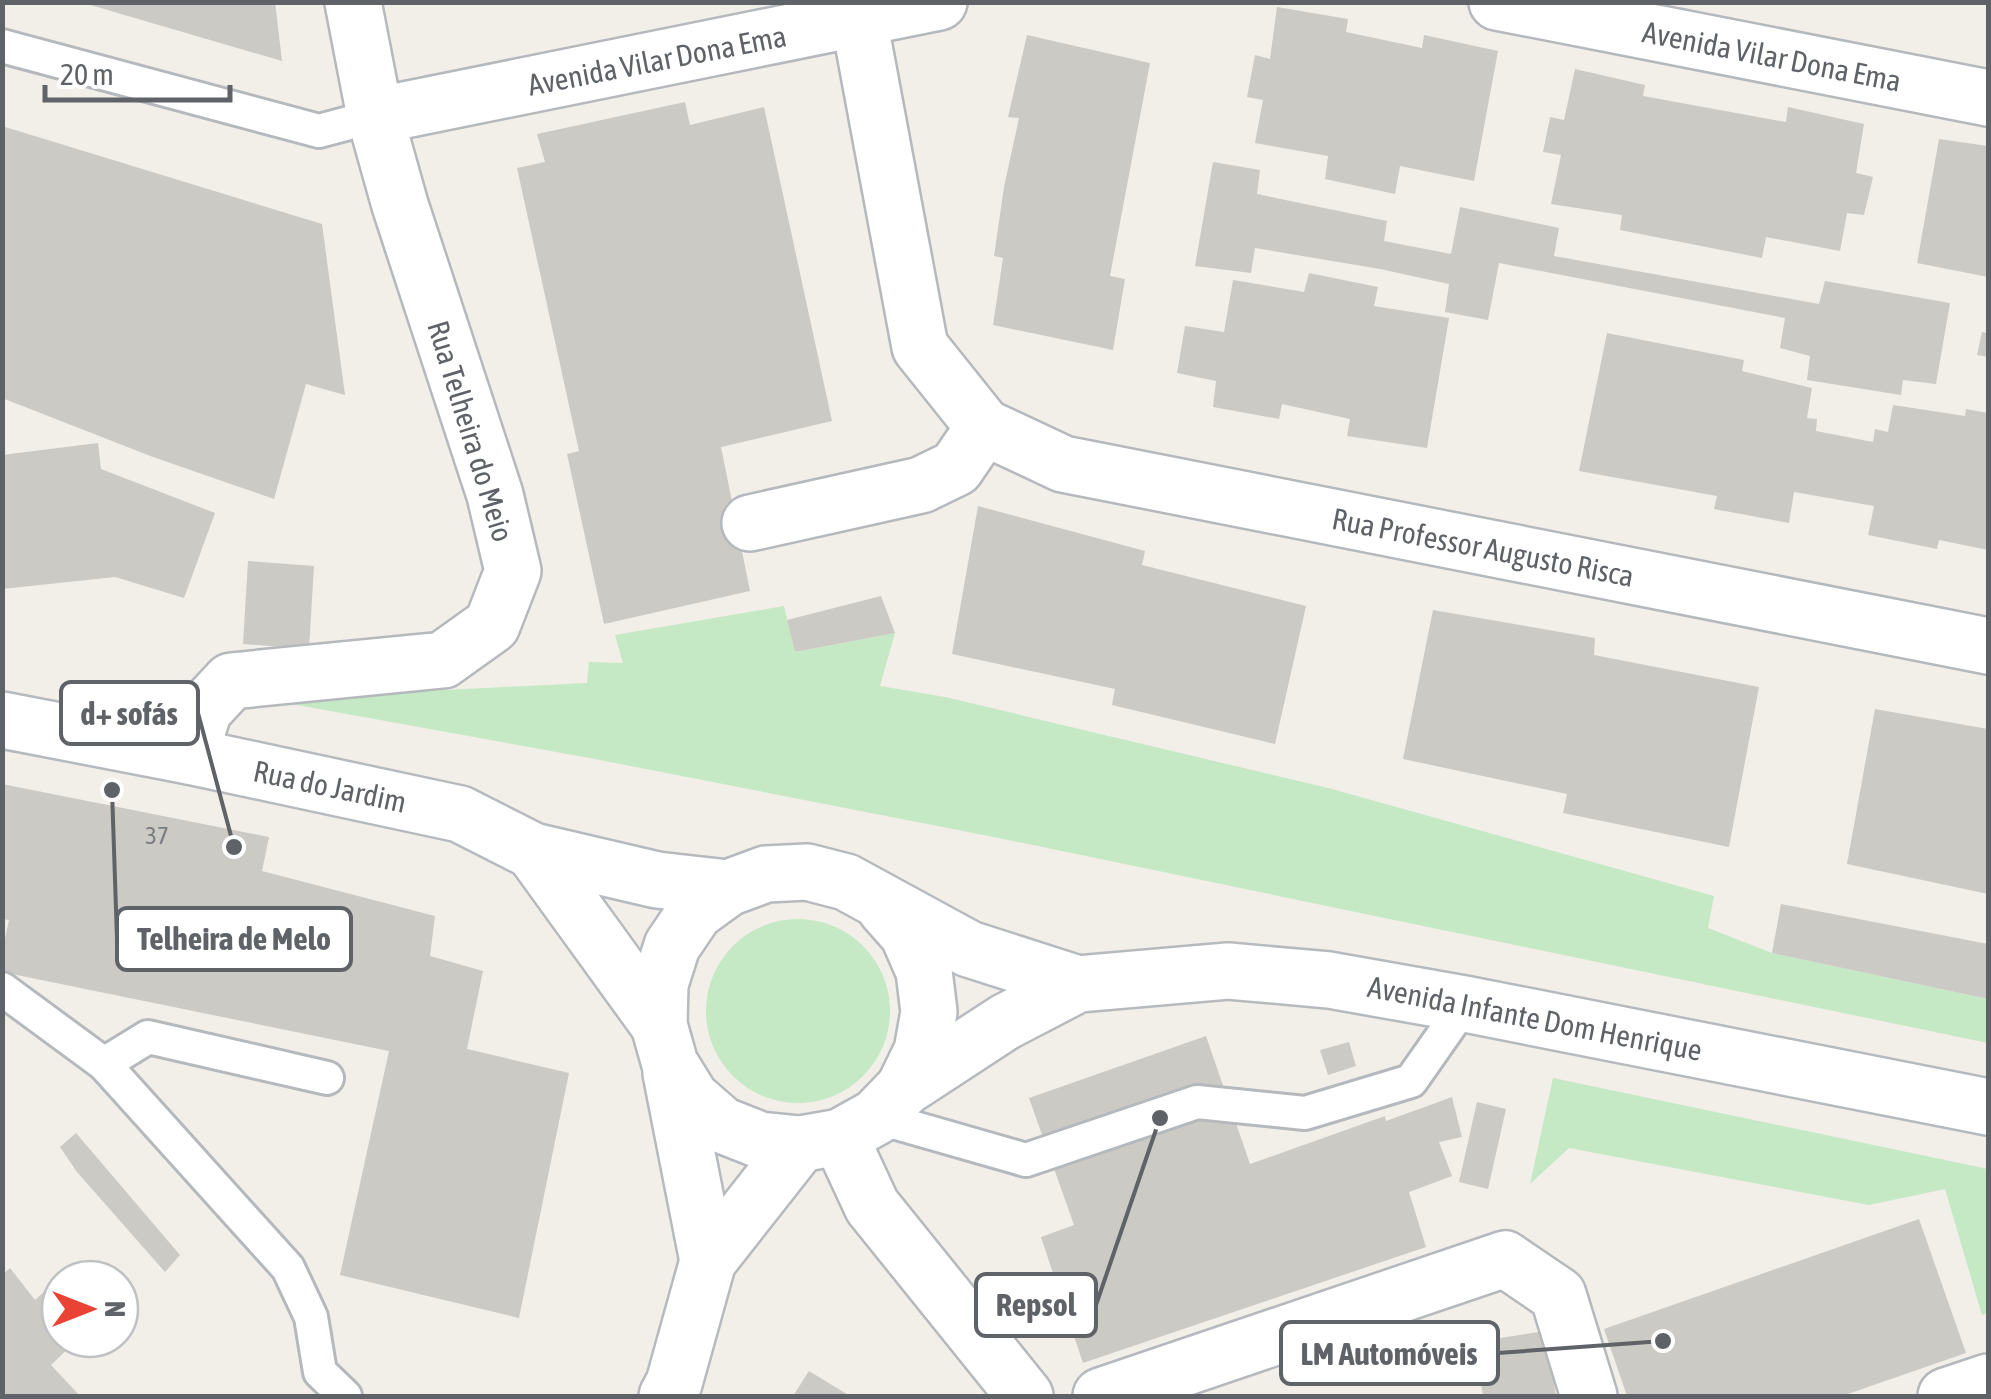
<svg xmlns="http://www.w3.org/2000/svg" width="1991" height="1399" viewBox="0 0 1991 1399" font-family="'Asap Condensed',sans-serif">
	<style>
		.green { fill: #c5e8c5 }
		.building { fill: #cccac5 }
		.lines { fill: none; stroke-linecap: round; stroke-linejoin: round }
		.service-casing { stroke: #b5b8bc; stroke-width: 38 }
		.minor-casing { stroke: #b5b8bc; stroke-width: 60 }
		.secondary-casing { stroke: #b6babf; stroke-width: 60 }
		.service { stroke: #fff; stroke-width: 32 }
		.minor { stroke: #fff; stroke-width: 55 }
		.secondary { stroke: #fff; stroke-width: 55 }
		.labels { text-anchor: middle; dominant-baseline: central; stroke-width: 8; stroke-linejoin: round; paint-order: stroke }
		.number-label { font-size: 25px; fill: #7a7d7f }
		.street-label { font-size: 30px; fill: #5f6368; stroke: #fff }
		.leader { fill: none; stroke: #5f6368; stroke-width: 4 }
		.callout-dot { fill: #5f6368; stroke: #fff; stroke-width: 4 }
		.callout { fill: #fff; stroke: #5f6368; stroke-width: 4 }
		.callout-label { font-size: 32px; text-anchor: middle; font-weight: bold; fill: #5f6368 }
	</style>
	<rect width="100%" height="100%" fill="#f1efe8"/>
	<g class="green">
		<polygon points="784,606 795,652 895,633 880,686 945,697 1332,789 1714,896 1708,928 1772,953 1988,999 1988,1043 999,838 595,759 264,699 587,683 589,662 623,663 615,635"/>
		<circle cx="798" cy="1011" r="92"/>
		<polygon points="1553,1078 1988,1169 1988,1313 1982,1315 1945,1189 1869,1205 1569,1148 1530,1184"/>
	</g>
	<g class="building">
		<polygon points="87,2 275,2 282,61 87,4"/>
		<polygon points="1277,7 1348,19 1346,32 1422,48 1424,35 1498,51 1474,181 1400,166 1395,194 1325,179 1328,156 1255,143 1263,100 1247,97 1255,55 1270,59"/>
		<polygon points="1027,35 1150,63 1110,276 1125,279 1113,350 993,325 1003,258 994,256 1004,187 1019,118 1008,117"/>
		<polygon points="1575,69 1645,85 1643,96 1786,122 1788,107 1864,124 1856,173 1873,177 1864,215 1847,213 1840,251 1766,237 1762,258 1620,230 1622,215 1551,204 1561,155 1543,152 1550,117 1564,120"/>
		<polygon points="685,102 690,125 764,107 832,421 721,447 750,591 604,624 567,454 579,451 517,168 545,162 537,134"/>
		<polygon points="2,126 322,224 345,395 306,384 274,499 153,457 2,398"/>
		<polygon points="1939,139 1988,146 1988,277 1917,263"/>
		<polygon points="1213,162 1260,170 1257,194 1387,221 1384,241 1451,254 1460,207 1559,228 1554,256 1819,304 1825,281 1950,303 1936,384 1903,380 1901,395 1807,380 1810,356 1780,348 1785,318 1499,263 1488,320 1445,312 1449,284 1380,269 1255,248 1251,273 1195,266"/>
		<polygon points="1309,273 1378,287 1374,306 1449,318 1427,448 1347,436 1350,419 1282,404 1279,419 1213,407 1216,381 1177,373 1185,326 1224,332 1233,280 1304,292"/>
		<polygon points="1982,332 1988,333 1988,357 1977,355"/>
		<polygon points="1607,333 1744,360 1742,371 1812,388 1807,418 1817,419 1816,431 1873,442 1875,429 1888,432 1893,405 1965,416 1966,409 1988,413 1988,550 1939,540 1937,549 1868,535 1874,506 1794,492 1789,523 1714,509 1717,496 1579,471"/>
		<polygon points="98,443 101,469 215,513 184,598 115,577 2,589 2,455"/>
		<polygon points="978,506 1145,551 1142,565 1306,606 1275,744 1112,705 1115,689 952,654"/>
		<polygon points="248,561 314,566 309,649 243,644"/>
		<polygon points="881,596 895,633 795,652 787,620"/>
		<polygon points="1433,610 1595,638 1594,655 1759,687 1729,847 1563,813 1567,794 1403,759"/>
		<polygon points="1875,709 1988,729 1988,894 1847,864"/>
		<polygon points="2,784 269,837 262,871 435,916 430,956 483,971 467,1049 569,1073 519,1318 340,1275 389,1051 2,972 2,952 9,920 2,919"/>
		<polygon points="1781,904 1988,944 1988,999 1772,953"/>
		<polygon points="1206,1036 1250,1164 1385,1116 1386,1121 1452,1097 1462,1137 1439,1142 1452,1176 1409,1192 1426,1247 1083,1363 1041,1237 1074,1225 1029,1098"/>
		<polygon points="1349,1042 1356,1066 1328,1075 1320,1050"/>
		<polygon points="1477,1102 1506,1109 1488,1189 1459,1182"/>
		<polygon points="76,1133 180,1255 165,1272 77,1172 60,1147"/>
		<polygon points="1919,1219 1966,1353 1842,1396 1627,1396 1604,1329"/>
		<polygon points="10,1268 35,1300 46,1290 60,1308 60,1339 78,1339 51,1365 80,1396 2,1396 2,1275"/>
		<polygon points="1545,1331 1556,1396 1483,1396 1474,1342"/>
		<polygon points="809,1371 850,1396 793,1396"/>
	</g>
	<g class="lines">
		<g class="service-casing">
			<g id="service">
				<polyline points="2,46 319,131 375,116"/>
				<polyline points="2,989 104,1064 288,1268 311,1317 320,1372 345,1396"/>
				<polyline points="104,1064 148,1037 327,1078"/>
				<polyline points="876,1117 1026,1160 1197,1102 1305,1113 1411,1081 1465,1004"/>
			</g>
		</g>
		<g class="minor-casing">
			<g id="minor">
				<polyline points="1497,2 1988,98"/>
				<polyline points="859,20 920,347 984,427 1063,464 1988,646"/>
				<polyline points="375,116 939,2"/>
				<polyline points="750,523 921,485 956,468 984,427"/>
				<polyline points="189,756 204,710 231,681 443,660 492,625 513,571 495,495 400,205 375,116 353,2"/>
				<polyline points="840,1137 872,1206 1025,1396"/>
				<polyline points="1101,1396 1505,1259 1558,1295 1589,1396"/>
				<polyline points="1946,1396 1988,1382"/>
			</g>
		</g>
		<g class="secondary-casing">
			<g id="secondary">
				<polyline points="2,720 189,756 460,814 533,851 657,880 728,888"/>
				<polyline points="533,851 659,1025"/>
				<polyline points="885,908 908,934 924,971 929,1012 922,1051 904,1088"/>
				<polyline points="1078,984 969,949 846,882 807,872 766,874 728,888 695,912 672,946 660,984 659,1025 670,1064 691,1098 722,1125 760,1140 800,1144 840,1137 876,1117 904,1088 1005,1022 1078,984 1228,971 1329,980 1465,1004 1988,1107"/>
				<polyline points="671,1073 708,1261"/>
				<polyline points="667,1396 674,1383 708,1261 800,1144"/>
			</g>
		</g>
		<use href="#service" class="service"/>
		<use href="#minor" class="minor"/>
		<use href="#secondary" class="secondary"/>
	</g>
	<g class="labels">
		<g class="number-label">
			<text x="157" y="835">37</text>
		</g>
		<g class="street-label">
			<text transform="translate(1772 56) rotate(11)">Avenida Vilar Dona Ema</text>
			<text transform="translate(657 60) rotate(-11)">Avenida Vilar Dona Ema</text>
			<text transform="translate(471 431) rotate(73)">Rua Telheira do Meio</text>
			<text transform="translate(1483 547) rotate(11)">Rua Professor Augusto Risca</text>
			<text transform="translate(330 786) rotate(12)">Rua do Jardim</text>
			<text transform="translate(1535 1018) rotate(11)">Avenida Infante Dom Henrique</text>
		</g>
	</g>
	<path class="leader" d="M234 847L198 713M112 790L117 939M1160 1118L1096 1305M1663 1341L1498 1353"/>
	<g class="callout-dot">
		<circle cx="234" cy="847" r="10"/>
		<circle cx="112" cy="790" r="10"/>
		<circle cx="1160" cy="1118" r="10"/>
		<circle cx="1663" cy="1341" r="10"/>
	</g>
	<g class="callout">
		<rect x="61" y="682" width="137" height="62" rx="10"/>
		<rect x="117" y="908" width="234" height="62" rx="10"/>
		<rect x="976" y="1274" width="120" height="62" rx="10"/>
		<rect x="1281" y="1322" width="217" height="62" rx="10"/>
	</g>
	<g class="callout-label">
		<text x="129" y="725">d+ sofás</text>
		<text x="234" y="950">Telheira de Melo</text>
		<text x="1036" y="1316">Repsol</text>
		<text x="1389" y="1365">LM Automóveis</text>
	</g>
	<rect width="1991" height="1399" fill="none" stroke="#5f6368" stroke-width="10"/>
	<g transform="translate(90 1309) rotate(90)"><circle r="48" fill="#ffffff" stroke="#bfc1c3" stroke-width="2.5"/>
	<path d="M0-8L18 38L0 25L-18 38Z" fill="#ea4335"/>
	<text y="-15" font-size="28" font-weight="bold" text-anchor="middle" fill="#5f6368">N</text>
	</g>
	<path d="M45 85v15h185v-15" fill="none" stroke="#5f6368" stroke-width="5"/>
	<text x="60" y="85" font-size="30" fill="#5f6368" stroke="#ffffff" stroke-width="8" paint-order="stroke">20 m</text>
</svg>
